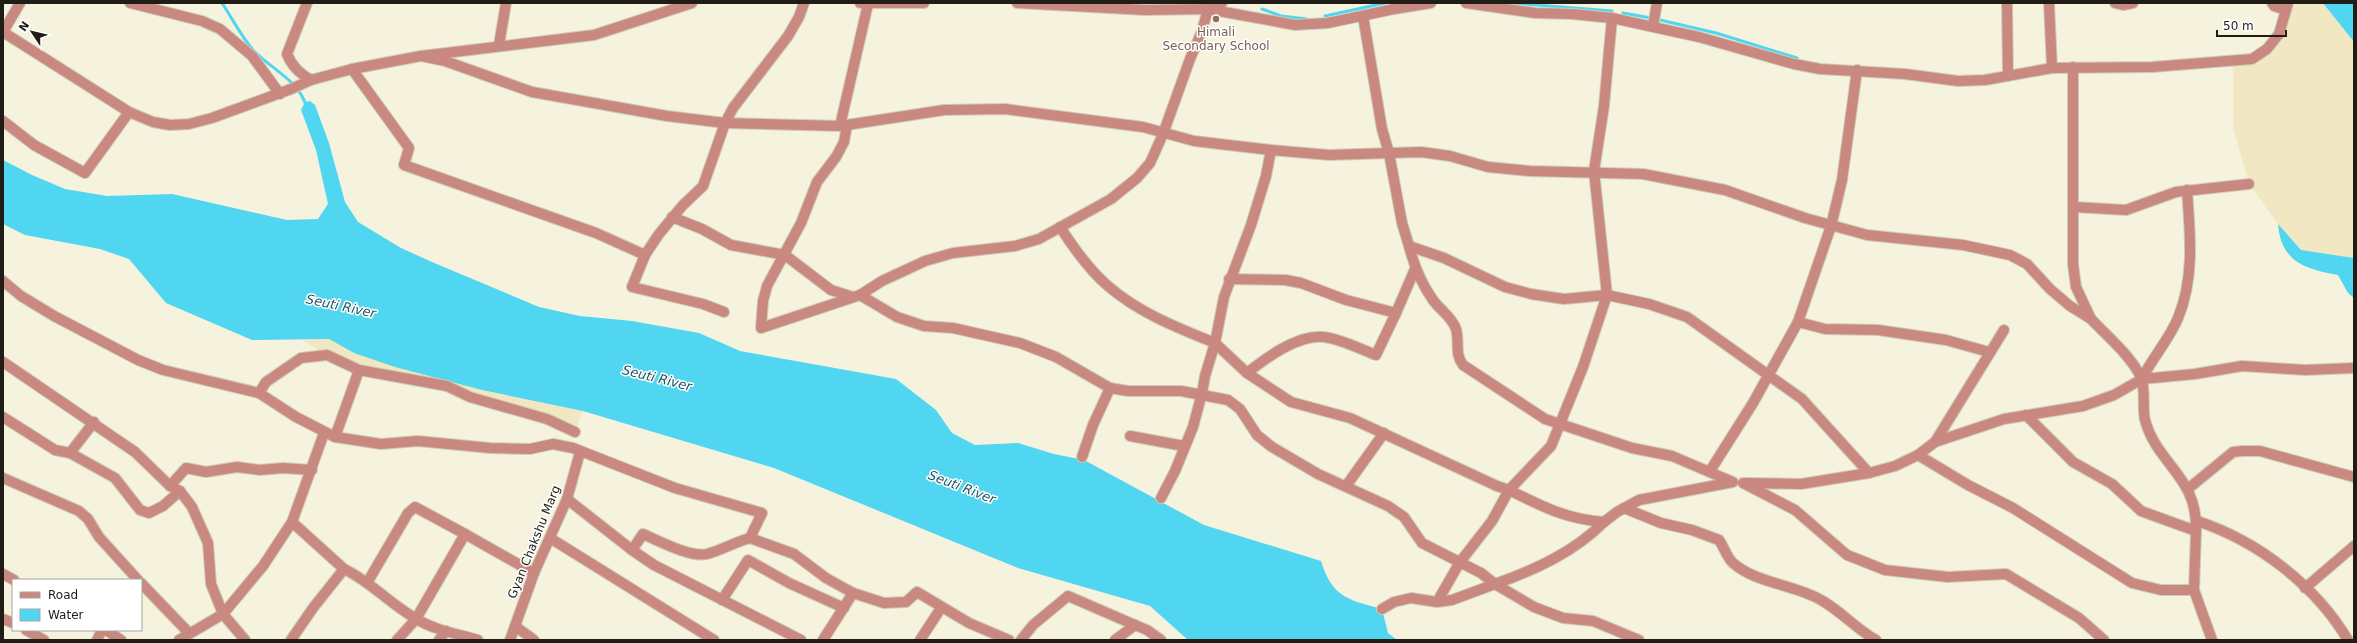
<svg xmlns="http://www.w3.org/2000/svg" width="2357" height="643" viewBox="0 0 2357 643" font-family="'DejaVu Sans',sans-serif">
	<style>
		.sand { fill: #f1e7c2 }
		.water { fill: #50d6f1 }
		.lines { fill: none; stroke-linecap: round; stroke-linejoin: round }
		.stream { stroke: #50d6f1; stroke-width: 3 }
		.street-casing { stroke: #ceccb9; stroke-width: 12 }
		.street { stroke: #ca8980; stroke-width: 10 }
		.education-dot { fill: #8d6e63; stroke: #fff; stroke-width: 1.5 }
		.labels { text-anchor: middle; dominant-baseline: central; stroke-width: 3; stroke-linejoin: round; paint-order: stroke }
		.education-label { font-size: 12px; fill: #785e54; stroke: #fff }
		.street-label { font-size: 12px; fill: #1f1d16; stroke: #fff }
		.water-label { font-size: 13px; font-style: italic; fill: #1f5661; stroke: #fff }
	</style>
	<rect width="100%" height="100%" fill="#f5f2dd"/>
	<g class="sand">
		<polygon points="2288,3 2323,3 2354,42 2354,258 2301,250 2278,224 2249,184 2233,127 2233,61 2267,49"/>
		<polygon points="329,339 354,353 482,390 583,411 575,432 447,386 359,370 327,355 302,340"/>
	</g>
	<g class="water">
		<polygon points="2323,3 2354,3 2354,42"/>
		<path d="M310 101 315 105 329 143 345 202 358 222 401 248 432 262 539 307 580 316 632 321 699 333 740 351 896 379 936 410 952 433 975 445 1018 443 1054 454 1084 460 1204 525 1321 561C1332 597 1348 600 1382 609L1388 633 1397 640H1188L1150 606 1018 568 774 468 583 411 482 390 395 367 354 353 329 339 252 340 166 303 129 259 100 249 25 235 3 224V160L32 175 65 189 107 196 172 194 287 220 318 219 328 204 316 150 301 110 305 102Z"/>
		<path d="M2278 224 2301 250 2354 258V298L2348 293 2338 275C2305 269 2281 262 2278 224Z"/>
	</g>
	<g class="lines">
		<g class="stream">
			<path d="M222 3C232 18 241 36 253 50 271 69 297 79 306 105"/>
			<polyline points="1510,3 1612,11"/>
			<polyline points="1262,9 1281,16 1307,19"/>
			<polyline points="1623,13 1651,18"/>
			<polyline points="1325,16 1385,3"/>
			<polyline points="1660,20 1716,33 1797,58"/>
		</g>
		<g class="street-casing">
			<g id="street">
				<polyline points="130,3 202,21 220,29 252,56 280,94"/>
				<path d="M307 3 287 54C292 66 299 73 311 80"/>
				<polyline points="860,3 924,3"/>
				<polyline points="1017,3 1145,10 1208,9 1295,25 1328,23 1394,9 1431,3"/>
				<polyline points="1466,3 1535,13 1572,14 1612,18 1699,37 1794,64 1820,69 1905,74 1958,81 1985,80 2052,68 2152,67 2252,59 2267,49 2279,34 2288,3"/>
				<polyline points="2007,3 2008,76"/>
				<polyline points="2049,3 2052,68"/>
				<polyline points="2115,3 2123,5 2133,3"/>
				<polyline points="2272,3 2274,6 2286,10"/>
				<polyline points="1363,16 1382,129 1389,153 1402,223 1409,246 1444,258 1505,287 1531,294 1564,299 1607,295 1649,304 1687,317 1802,399 1869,473 1895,466 1918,455 1935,442 2004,419 2083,406 2114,395 2142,379 2195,374 2242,366 2305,370 2354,368"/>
				<path d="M1612 18 1604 106 1594 171 1607 295 1583 367 1551 446 1509 490C1543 507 1566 519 1604 522 1574 552 1535 570 1495 584L1534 607 1563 618 1593 621 1639 640"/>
				<polyline points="1653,26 1657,3"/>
				<polyline points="3,32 129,112 153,122 170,125 189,124 212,118 291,89 311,80 352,69 421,56 594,35 692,3"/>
				<polyline points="3,32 20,3"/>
				<polyline points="499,45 506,3"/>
				<polyline points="421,56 445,61 532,92 667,116 725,123 840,126 944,110 1005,109 1143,127 1194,141 1271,150 1329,155 1421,152 1450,156 1488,167 1530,171 1643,174 1725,190 1805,218 1867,235 1963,245 2010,255 2027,264 2050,289 2070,306 2091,319 2076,287 2073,264 2073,67"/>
				<polyline points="352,69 409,148 404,165 596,233 645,255"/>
				<polyline points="3,121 34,145 85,173 129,112"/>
				<polyline points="847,125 844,142 836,157 817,182 801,223 767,286 763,301 761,328 860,295 882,281 925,261 953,253 1015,246 1039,239 1111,199 1137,178 1150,163 1163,134 1190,59 1202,31 1208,9 1222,3"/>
				<polyline points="840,126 868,4"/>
				<polyline points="2074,207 2126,210 2176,192 2249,184"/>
				<polyline points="672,217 702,229 731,245 785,255 831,290 853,297"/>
				<path d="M1060 227C1073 247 1089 270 1108 286 1139 313 1178 328 1215 343L1224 297 1251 225 1266 176 1271 150"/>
				<path d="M1409 246C1414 266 1421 283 1433 300 1440 310 1452 317 1456 329 1460 343 1454 353 1463 365L1545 419 1632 448 1672 456 1733 482 1639 500 1617 512 1604 522"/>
				<polyline points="1229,279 1285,280 1301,283 1346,300 1396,313 1415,269"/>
				<polyline points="3,281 21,296 54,316 138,360 163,370 259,393 296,417 335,437 381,444 418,441 490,448 530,449 553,444 573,448 675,488 762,513 750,538 794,554 826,578 853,593 884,603 906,602 917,592 969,623 1009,640"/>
				<polyline points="860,295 897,317 924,326 953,328 1020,343 1056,357 1110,388 1128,391 1181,391 1228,400 1240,409 1257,435 1272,447 1318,474 1388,506 1404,517 1422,543 1481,573 1495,584 1452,600 1437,602 1411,598 1394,602 1382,609"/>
				<polyline points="724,312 703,304 632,287 645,255 659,234 683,205 703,186 725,123 733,108 788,36 799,17 804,3"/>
				<path d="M2091 319C2108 337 2130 355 2141 377 2146 390 2142 407 2145 420 2157 465 2198 476 2196 531"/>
				<polyline points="1798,322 1825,329 1878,330 1946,340 1989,352"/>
				<polyline points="3,362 135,452 170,486 180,491 192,507 208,543 211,584 223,614 245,640"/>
				<path d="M1247 373C1266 358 1298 334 1324 337 1341 339 1360 349 1376 355L1396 313"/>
				<path d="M2142 379C2152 358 2169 340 2178 318 2195 277 2190 233 2187 190"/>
				<polyline points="259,393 266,382 301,358 327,355 359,370 447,386 470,397 547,419 575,432"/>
				<polyline points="2026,415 2073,462 2112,484 2141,511 2196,531 2194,590"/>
				<polyline points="3,417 55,450 70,453"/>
				<polyline points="94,422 70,453 115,478 140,510 149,513 163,506 180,491"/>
				<polyline points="1130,436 1184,446"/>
				<polyline points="335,437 359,370"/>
				<polyline points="1935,442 2004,330"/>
				<polyline points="1918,455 1968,485 2013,508 2132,583 2161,590 2194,590 2212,640"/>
				<polyline points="1082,457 1093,425 1110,388"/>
				<polyline points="1710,471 1753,403 1798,322 1831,226 1842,180 1857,70"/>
				<polyline points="3,478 79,511 88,519 99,537 138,580"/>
				<polyline points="1743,483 1795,510 1847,555 1885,570 1948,577 2006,574 2079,618 2104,640"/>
				<polyline points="1745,483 1801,484 1869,473"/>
				<polyline points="170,486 186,468 206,472 237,467 260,470 283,468 312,470"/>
				<polyline points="1346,486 1384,433"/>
				<polyline points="2189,488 2233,452 2242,451 2260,451 2354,477"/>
				<polyline points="1161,498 1175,471 1193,427 1202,393 1205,376 1215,343 1247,373 1291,402 1350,418 1497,486 1509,490 1492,521 1460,562 1437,602"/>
				<polyline points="567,499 632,550 654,565 801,640"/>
				<path d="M1624 508 1661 523 1692 530 1719 540C1724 547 1727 558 1733 563 1757 584 1794 584 1821 600 1841 611 1856 629 1876 640"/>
				<path d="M2197 521C2258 541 2315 585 2348 640"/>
				<path d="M292 522 344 569C370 581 390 604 415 618 433 630 458 634 478 640"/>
				<polyline points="550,538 714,640"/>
				<path d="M632 550 643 534C659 541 691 558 707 554 722 550 735 542 750 538"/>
				<polyline points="3,574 14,580"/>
				<polyline points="141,583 189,633"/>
				<polyline points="367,583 408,513 415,507 465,534"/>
				<polyline points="2305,588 2354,546"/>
				<polyline points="722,600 748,560 789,583 844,608"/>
				<polyline points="3,619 13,623"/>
				<polyline points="515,626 534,640"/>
				<polyline points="26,630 44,640"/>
				<polyline points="106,630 121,640"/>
				<polyline points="97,640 102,630"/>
				<polyline points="179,640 223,614 263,566 292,522 324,433"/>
				<polyline points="291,640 313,608 344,569"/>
				<polyline points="397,640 416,619 465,534 534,573"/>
				<polyline points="439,640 446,631"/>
				<polyline points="510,640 534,573 567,499 580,452"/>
				<polyline points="823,640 853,593"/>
				<polyline points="920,640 941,608"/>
				<polyline points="1021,640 1033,625 1068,596 1135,625"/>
				<polyline points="1115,640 1135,625 1147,630 1161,640"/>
			</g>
		</g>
		<use href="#street" class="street"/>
	</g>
	<circle class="education-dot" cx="1216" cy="19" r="4"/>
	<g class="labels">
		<g class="education-label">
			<text x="1216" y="32">Himali<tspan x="1216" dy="14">Secondary School</tspan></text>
		</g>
		<g class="street-label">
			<text transform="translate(534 542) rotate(-68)">Gyan Chakshu Marg</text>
		</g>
		<g class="water-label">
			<text transform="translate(341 306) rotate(12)">Seuti River</text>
			<text transform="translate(657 378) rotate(14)">Seuti River</text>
			<text transform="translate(962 487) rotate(21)">Seuti River</text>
		</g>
	</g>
	<rect width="2357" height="643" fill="none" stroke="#1f1d16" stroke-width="8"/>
	<rect x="12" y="579" width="130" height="52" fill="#ffffff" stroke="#a5a5a2"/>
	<rect x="20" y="592" width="20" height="6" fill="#ca8980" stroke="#a5a5a2"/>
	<text x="48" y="599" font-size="12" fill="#1f1d16">Road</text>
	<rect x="20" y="609" width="20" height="12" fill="#50d6f1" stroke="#a5a5a2"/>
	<text x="48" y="619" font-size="12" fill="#1f1d16">Water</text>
	<g transform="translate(32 32) rotate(305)" stroke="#ffffff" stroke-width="3" paint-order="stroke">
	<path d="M0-3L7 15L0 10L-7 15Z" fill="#1f1d16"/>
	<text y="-6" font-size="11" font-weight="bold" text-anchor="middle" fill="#1f1d16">N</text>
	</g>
	<path d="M2217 30v6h69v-6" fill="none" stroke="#1f1d16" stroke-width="2"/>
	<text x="2223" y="30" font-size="12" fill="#1f1d16" stroke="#ffffff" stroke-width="3" paint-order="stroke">50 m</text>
</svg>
